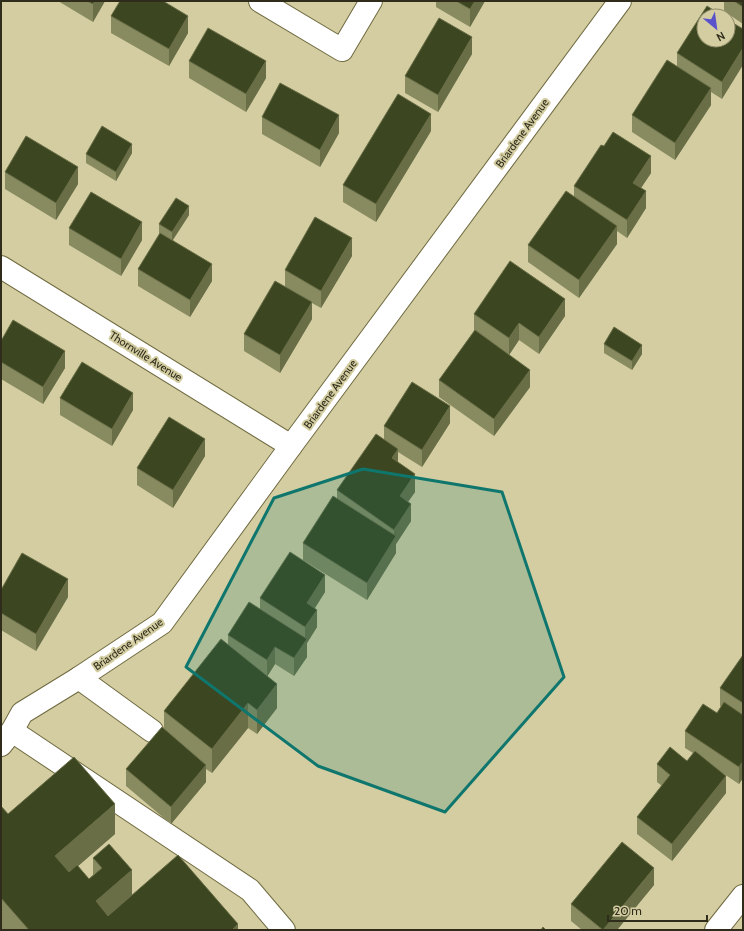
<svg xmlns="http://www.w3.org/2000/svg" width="744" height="931" viewBox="0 0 744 931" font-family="Cabin,sans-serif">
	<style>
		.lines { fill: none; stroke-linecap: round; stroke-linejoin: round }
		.minor-casing { stroke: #706a41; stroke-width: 24 }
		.minor { stroke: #fff; stroke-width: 22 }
		.wall { fill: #888a60 }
		.shaded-wall { fill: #696e47 }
		.building { fill: #3c4620; stroke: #696e47 }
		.marked { fill: #0f766e; fill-opacity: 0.2; stroke: #0f766e; stroke-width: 3; stroke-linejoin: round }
		.labels { text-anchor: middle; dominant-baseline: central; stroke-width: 4; stroke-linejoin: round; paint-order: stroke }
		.street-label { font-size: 11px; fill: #2f2c1b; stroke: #d3cda1 }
	</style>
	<rect width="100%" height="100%" fill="#d3cda1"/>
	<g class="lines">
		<g class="minor-casing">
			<g id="minor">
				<polyline points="260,1 342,50 371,1"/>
				<polyline points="1,267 291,446"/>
				<polyline points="79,678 152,731"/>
				<polyline points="12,731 250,890 284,930"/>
				<polyline points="1,745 12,731 22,713 79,678 162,623 291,446 620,1"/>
				<polyline points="716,930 743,896"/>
			</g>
		</g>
		<use href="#minor" class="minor"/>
	</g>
	<g class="wall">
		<polygon points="58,1 105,1 93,22"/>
		<polygon points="436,1 485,1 470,27 436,7"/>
		<polygon points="724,1 743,1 743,24 724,11"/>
		<polygon points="111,16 188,33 169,66 111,33"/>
		<polygon points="728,40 722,99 711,92 711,105 675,160 632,132 632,115 677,66 677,53"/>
		<polygon points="472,54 438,112 405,93 405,76"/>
		<polygon points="189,61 266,78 246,112 189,78"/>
		<polygon points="262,117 339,133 320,167 262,134"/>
		<polygon points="431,131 376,222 343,202 343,185"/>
		<polygon points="132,153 116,181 86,163 86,154"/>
		<polygon points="5,172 78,184 56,220 5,189"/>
		<polygon points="651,173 641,188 646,208 627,238 617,231 617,244 579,298 528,262 528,245 574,196 574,186"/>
		<polygon points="189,215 173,240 212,281 190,317 138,286 138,269 160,234 159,233 159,224"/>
		<polygon points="69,228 142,240 121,276 69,245"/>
		<polygon points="352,256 321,308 312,303 312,319 280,373 244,351 244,334 285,287 285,270"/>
		<polygon points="474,314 565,316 539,354 519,340 509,355 530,387 494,436 439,397 439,380 474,331"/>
		<polygon points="1,341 65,368 43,404 1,379"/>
		<polygon points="604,344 642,354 632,370 604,353"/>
		<polygon points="60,398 133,410 112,446 60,415"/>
		<polygon points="450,423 422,467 398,452 398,463 415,492 408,502 411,521 396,544 396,553 367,600 303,560 303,543 337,499 337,490 384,439 384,426"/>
		<polygon points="205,456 173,508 137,485 137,468"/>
		<polygon points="1,590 68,597 36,651 1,630"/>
		<polygon points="325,592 314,608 317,627 307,643 307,657 294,676 275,664 267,676 277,708 257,734 248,728 212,773 206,769 206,782 171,824 126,786 126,769 164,729 164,711 228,644 228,635 260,609 260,598"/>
		<polygon points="743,655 743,778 739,784 724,774 726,793 672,861 637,834 637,817 662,786 657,782 657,764 687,761 693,753 685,748 685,731 717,713 721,706 720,706 720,688"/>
		<polygon points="1,806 8,814 115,834 78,866 89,879 93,875 93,858 132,896 238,930 3,930 1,928"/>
		<polygon points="654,885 617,930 582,930 571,921 571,904"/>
	</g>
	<g class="shaded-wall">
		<polygon points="95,1 105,1 93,22 93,4"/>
		<polygon points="475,1 485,1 470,27 470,9"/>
		<polygon points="188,16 188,33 169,66 169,49"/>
		<polygon points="472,37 472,54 438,112 438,95"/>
		<polygon points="743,48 743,65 722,99 722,82"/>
		<polygon points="266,61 266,78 246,112 246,94"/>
		<polygon points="711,88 711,105 675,160 675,143"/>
		<polygon points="431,114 431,131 376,222 376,204"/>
		<polygon points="339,115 339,133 320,167 320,150"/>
		<polygon points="132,144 132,153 116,181 116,172"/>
		<polygon points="651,156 651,173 633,200 633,183"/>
		<polygon points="78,167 78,184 56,220 56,203"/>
		<polygon points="646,191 646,208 627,238 627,220"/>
		<polygon points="189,206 189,215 172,241 172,232"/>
		<polygon points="142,222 142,240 121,276 121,259"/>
		<polygon points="617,226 617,244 579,298 579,280"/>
		<polygon points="352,238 352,256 321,308 321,291"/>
		<polygon points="212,264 212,281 190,317 190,300"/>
		<polygon points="565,299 565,316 539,354 539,337"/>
		<polygon points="312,302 312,319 280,373 280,355"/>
		<polygon points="519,323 519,340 509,355 509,338"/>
		<polygon points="642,345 642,354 632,370 632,361"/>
		<polygon points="65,351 65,368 43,404 43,387"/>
		<polygon points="530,370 530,387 494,436 494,419"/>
		<polygon points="133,393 133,410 112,446 112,429"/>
		<polygon points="450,406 450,423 422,467 422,450"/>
		<polygon points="205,439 205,456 173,508 173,490"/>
		<polygon points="398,449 398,466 392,458"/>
		<polygon points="415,474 415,492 400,513 400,496"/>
		<polygon points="411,504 411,521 396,544 396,553 367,600 367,583 394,539 394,530"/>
		<polygon points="325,575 325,592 307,621 307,603"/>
		<polygon points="68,579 68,597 36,651 36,634"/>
		<polygon points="317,610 317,627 307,643 307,657 294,676 294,658 305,641 305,627"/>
		<polygon points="275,647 275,664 267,677 267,660"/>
		<polygon points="277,684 277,708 257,734 257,710"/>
		<polygon points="248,703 248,728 212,773 212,749"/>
		<polygon points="743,761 743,778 739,784 739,767"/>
		<polygon points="206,765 206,782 171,824 171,807"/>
		<polygon points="726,776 726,793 672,861 672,844"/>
		<polygon points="115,804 115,834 55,886 55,856"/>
		<polygon points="654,868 654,885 617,930 603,930"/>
		<polygon points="132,870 132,900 97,930 96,901"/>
		<polygon points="238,924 238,930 232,930"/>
	</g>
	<g class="building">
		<polygon points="87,1 95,1 93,4"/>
		<polygon points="120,1 163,1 188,16 169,49 111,16"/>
		<polygon points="456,1 475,1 470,9"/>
		<polygon points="734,1 743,1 743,7"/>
		<polygon points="707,6 722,16 704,16 704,40 728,40 728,20 743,29 743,48 722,82 677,53"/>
		<polygon points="439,18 472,37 438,95 405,76"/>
		<polygon points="208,28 266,61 246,94 189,61"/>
		<polygon points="667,60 711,88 675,143 632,115"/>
		<polygon points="280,83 339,115 320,150 262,117"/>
		<polygon points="398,94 431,114 376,204 343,185"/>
		<polygon points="102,126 132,144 116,172 86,154"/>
		<polygon points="613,132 651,156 633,183 646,191 627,220 574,186 601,145 604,146"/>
		<polygon points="26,136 78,167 56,203 5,172"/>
		<polygon points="566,191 617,226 579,280 528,245"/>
		<polygon points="91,192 142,222 121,259 69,228"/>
		<polygon points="176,198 189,206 172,232 159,224"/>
		<polygon points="315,217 352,238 321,291 285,270"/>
		<polygon points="160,233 212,264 190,300 138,269"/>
		<polygon points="510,261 565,299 539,337 519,323 509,338 474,314"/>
		<polygon points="275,281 312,302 280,355 244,334"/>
		<polygon points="13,320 65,351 43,387 1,362 1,341"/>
		<polygon points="614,327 642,345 632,361 604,344"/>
		<polygon points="475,330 530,370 494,419 439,380"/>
		<polygon points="82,362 133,393 112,429 60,398"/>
		<polygon points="412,382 450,406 422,450 384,426"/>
		<polygon points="169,417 205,439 173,490 137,468"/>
		<polygon points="376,434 398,449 392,458 415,474 400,496 411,504 394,530 337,490"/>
		<polygon points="333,496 396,536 367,583 303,543"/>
		<polygon points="290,552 325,575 307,603 317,610 305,627 260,598"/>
		<polygon points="22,553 68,579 36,634 1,613 1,590"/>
		<polygon points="249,602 307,639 294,658 275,647 267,660 228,635"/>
		<polygon points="221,639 277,684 257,710 248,703 212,749 164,711"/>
		<polygon points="743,655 743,703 720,688"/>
		<polygon points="724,702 743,715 743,761 739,767 685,731 703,704 717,713"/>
		<polygon points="162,727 206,765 171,807 126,769"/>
		<polygon points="670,747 687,761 695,751 726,776 672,844 637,817 670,775 657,764"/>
		<polygon points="74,757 115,804 55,856 69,872 77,865 89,879 102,868 93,858 109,844 132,870 96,901 108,916 178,855 238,924 232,930 29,930 1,898 1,806 8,814"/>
		<polygon points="622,842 654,868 603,930 571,904"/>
		<polygon points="543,927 546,930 541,930"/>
	</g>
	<path class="marked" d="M363 469 502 492 564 677 445 812 318 766 186 667 274 498Z"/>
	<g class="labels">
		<g class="street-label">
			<text transform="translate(522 133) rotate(-54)">Briardene Avenue</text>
			<text transform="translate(146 356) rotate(32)">Thornville Avenue</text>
			<text transform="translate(330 394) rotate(-54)">Briardene Avenue</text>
			<text transform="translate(128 644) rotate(-35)">Briardene Avenue</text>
		</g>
	</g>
	<rect width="744" height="931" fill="none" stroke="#2f2c1b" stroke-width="4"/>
	<g transform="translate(716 28) rotate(151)"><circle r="19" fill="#d3cda1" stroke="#918d6b"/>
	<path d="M0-3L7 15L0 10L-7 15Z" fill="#5a52cb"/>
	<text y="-6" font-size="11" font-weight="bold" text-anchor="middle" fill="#2f2c1b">N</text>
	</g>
	<path d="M608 915v6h99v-6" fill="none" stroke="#2f2c1b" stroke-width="2"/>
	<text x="614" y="915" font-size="12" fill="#2f2c1b" stroke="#d3cda1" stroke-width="3" paint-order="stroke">20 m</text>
</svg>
